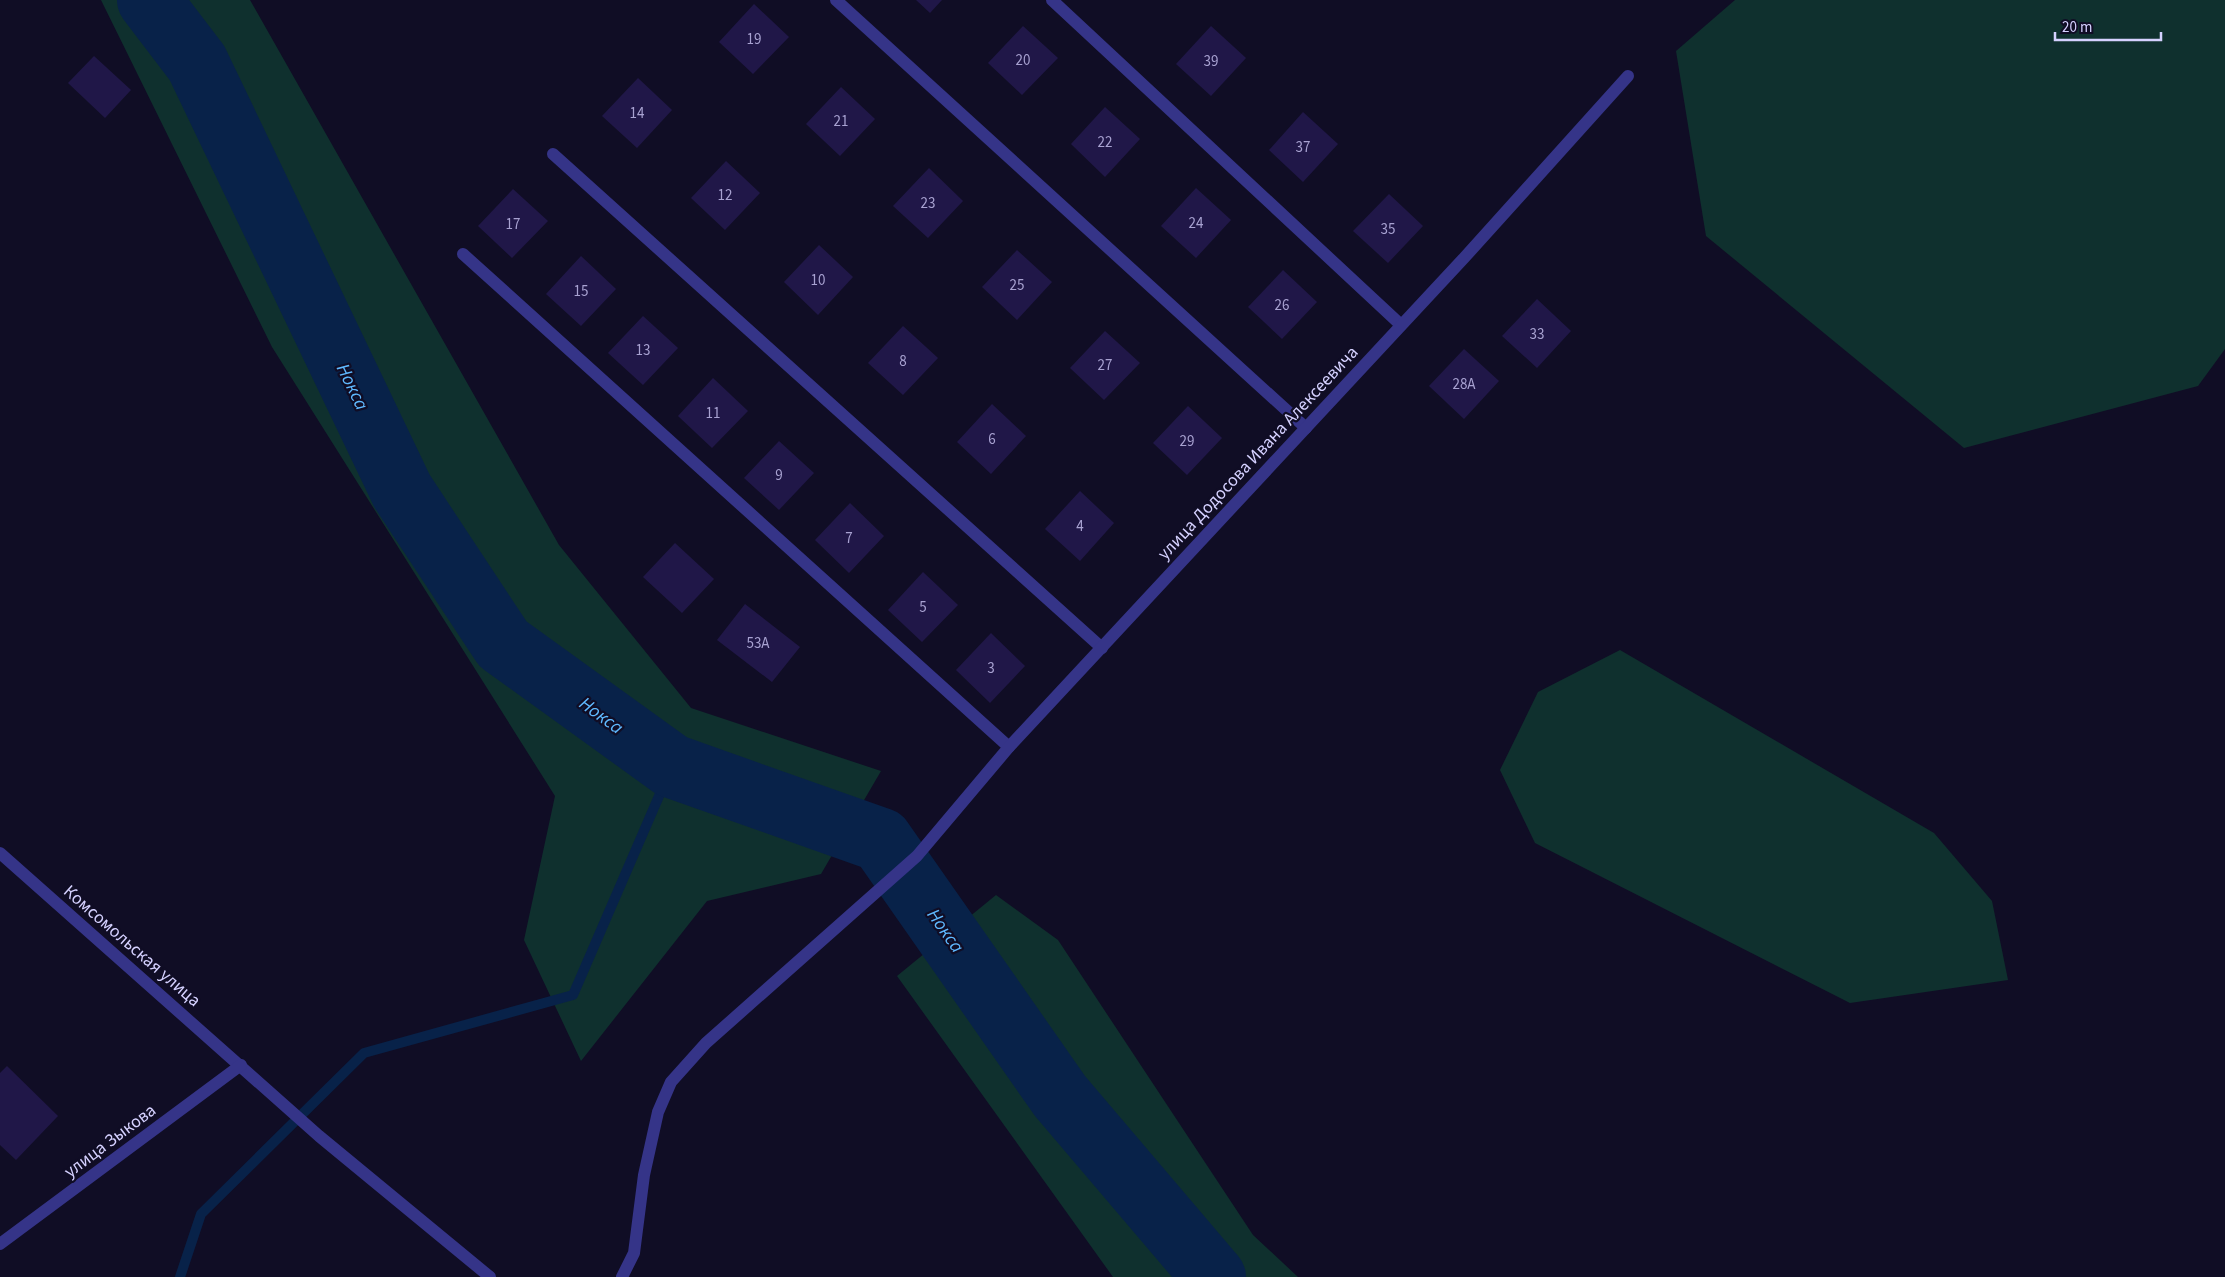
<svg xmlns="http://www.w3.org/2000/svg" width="2225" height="1277" viewBox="0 0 2225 1277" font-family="'Source Sans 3',sans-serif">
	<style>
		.green { fill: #0f302e }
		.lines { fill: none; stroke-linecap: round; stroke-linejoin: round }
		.stream { stroke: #082249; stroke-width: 10 }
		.river { stroke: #082249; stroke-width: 64 }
		.building { fill: #201748 }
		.lane { stroke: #353488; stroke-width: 12 }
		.street { stroke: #353488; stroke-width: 12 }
		.labels { text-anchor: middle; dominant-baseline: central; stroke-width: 4.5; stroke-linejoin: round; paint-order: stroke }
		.number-label { font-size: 15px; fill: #a8a2d1 }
		.street-label { font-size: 18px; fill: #d5d1ff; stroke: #100d25 }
		.water-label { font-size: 19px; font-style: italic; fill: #5fb9ff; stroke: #100d25 }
	</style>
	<rect width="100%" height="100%" fill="#100d25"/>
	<g class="green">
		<polygon points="101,0 250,0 559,545 691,708 881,771 821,874 707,901 581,1061 524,940 555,796 272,347"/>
		<polygon points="1735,0 2225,0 2225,349 2198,386 1964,448 1706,236 1676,51"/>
		<polygon points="1620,650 1934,833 1992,901 2008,980 1850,1003 1535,843 1500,770 1538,692"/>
		<polygon points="996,895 1058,940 1253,1235 1298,1277 1113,1277 897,976"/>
	</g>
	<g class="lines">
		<polyline class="stream" points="180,1277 201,1214 364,1053 573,995 672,766"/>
		<polyline class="river" points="149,0 197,63 402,491 503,644 672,766 881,840 1060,1096 1214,1277"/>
	</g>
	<g class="building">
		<polygon points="916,0 942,0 930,13"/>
		<polygon points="754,4 789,37 753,74 719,42"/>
		<polygon points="1023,26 1058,58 1022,95 988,63"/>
		<polygon points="1211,26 1246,58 1211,96 1176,64"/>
		<polygon points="94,56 131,90 105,118 68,83"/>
		<polygon points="638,78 672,110 637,148 602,116"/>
		<polygon points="841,87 875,119 840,156 806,124"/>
		<polygon points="1105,107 1140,139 1105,177 1071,144"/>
		<polygon points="1303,112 1338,144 1303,182 1269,150"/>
		<polygon points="726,161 760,193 725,230 691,198"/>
		<polygon points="929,168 963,201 928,238 893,206"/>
		<polygon points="1196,188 1231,220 1196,258 1161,226"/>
		<polygon points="513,189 548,221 512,258 478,226"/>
		<polygon points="1389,194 1423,226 1388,263 1353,231"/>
		<polygon points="819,245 853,277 818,315 784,282"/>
		<polygon points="1017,250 1052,282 1017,320 982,287"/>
		<polygon points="581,256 616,289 581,326 546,294"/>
		<polygon points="1283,270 1317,302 1282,339 1248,307"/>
		<polygon points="1537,299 1571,331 1537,368 1502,336"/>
		<polygon points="643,316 678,348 643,385 608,353"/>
		<polygon points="903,326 938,358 903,395 868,363"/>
		<polygon points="1105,331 1140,363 1104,400 1070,368"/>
		<polygon points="1464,349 1499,381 1464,419 1429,386"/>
		<polygon points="713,378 748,411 712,448 678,416"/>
		<polygon points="992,404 1026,436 991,474 957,442"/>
		<polygon points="1188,406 1222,438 1187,475 1153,443"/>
		<polygon points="779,441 814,473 779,510 744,478"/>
		<polygon points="1080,491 1114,523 1080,561 1045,529"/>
		<polygon points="850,503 884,536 849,573 815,540"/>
		<polygon points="675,543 714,579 682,613 643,577"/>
		<polygon points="923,572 958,605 922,642 888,610"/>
		<polygon points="745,604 800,647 772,682 717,640"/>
		<polygon points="991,633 1025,666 990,703 956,670"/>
		<polygon points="7,1066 58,1116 16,1160 0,1145 0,1073"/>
	</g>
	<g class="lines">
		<g class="lane">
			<polyline points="836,0 1306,428"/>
			<polyline points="1052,0 1401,325"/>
			<polyline points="553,154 1102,648"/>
			<polyline points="463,254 1009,747"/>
		</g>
		<g class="street">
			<polyline points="0,853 319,1136 490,1277"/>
			<polyline points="0,1244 241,1065"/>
			<polyline points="622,1277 634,1253 644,1175 658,1112 671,1082 706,1043 917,856 1009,747 1464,258 1628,76"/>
		</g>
	</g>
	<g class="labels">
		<g class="number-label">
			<text x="754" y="39">19</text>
			<text x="1023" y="60">20</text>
			<text x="1211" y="61">39</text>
			<text x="637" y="113">14</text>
			<text x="841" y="121">21</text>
			<text x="1105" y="142">22</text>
			<text x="1303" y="147">37</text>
			<text x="725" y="195">12</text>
			<text x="928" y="203">23</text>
			<text x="1196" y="223">24</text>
			<text x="513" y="224">17</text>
			<text x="1388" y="229">35</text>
			<text x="818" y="280">10</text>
			<text x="1017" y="285">25</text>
			<text x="581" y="291">15</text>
			<text x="1282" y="305">26</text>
			<text x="1537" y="334">33</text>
			<text x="643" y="350">13</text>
			<text x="903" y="361">8</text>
			<text x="1105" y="365">27</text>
			<text x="1464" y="384">28А</text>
			<text x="713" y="413">11</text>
			<text x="992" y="439">6</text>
			<text x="1187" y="441">29</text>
			<text x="779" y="475">9</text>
			<text x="1080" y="526">4</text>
			<text x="849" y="538">7</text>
			<text x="923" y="607">5</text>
			<text x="758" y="643">53А</text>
			<text x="991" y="668">3</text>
		</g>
		<g class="street-label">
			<text transform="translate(1258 453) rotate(-47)">улица Додосова Ивана Алексеевича</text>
			<text transform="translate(132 946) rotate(41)">Комсомольская улица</text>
			<text transform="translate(110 1141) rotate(-37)">улица Зыкова</text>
		</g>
		<g class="water-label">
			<text transform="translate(352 387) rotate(64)">Нокса</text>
			<text transform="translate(601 716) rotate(36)">Нокса</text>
			<text transform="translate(945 931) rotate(55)">Нокса</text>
		</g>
	</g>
	<path d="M2055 32v8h106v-8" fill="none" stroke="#d5d1ff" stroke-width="2.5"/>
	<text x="2062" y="32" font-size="15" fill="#d5d1ff" stroke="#100d25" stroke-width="4" paint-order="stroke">20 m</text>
</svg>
